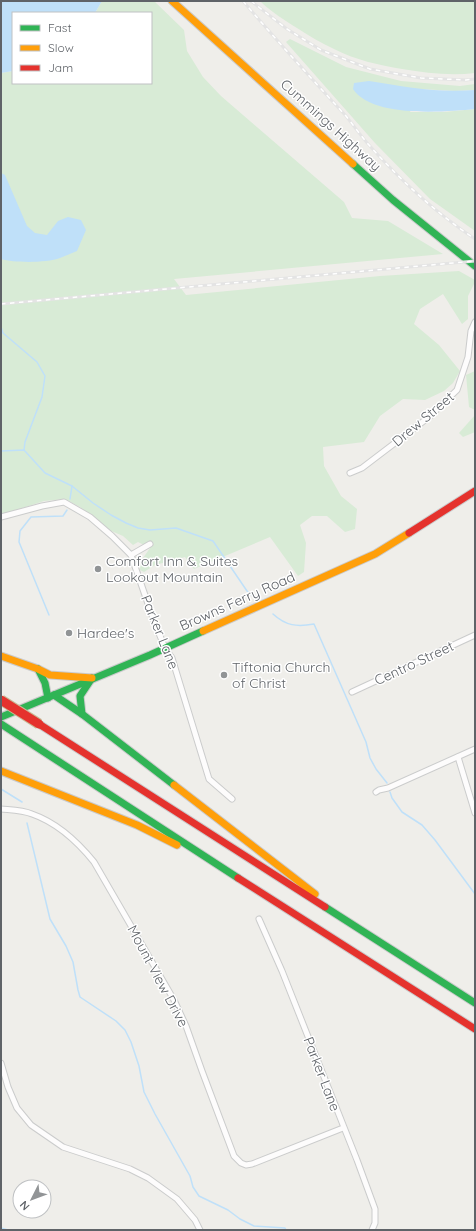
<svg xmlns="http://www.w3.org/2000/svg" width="476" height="1231" viewBox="0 0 476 1231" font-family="Quicksand,sans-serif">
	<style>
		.green { fill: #d8ebd6 }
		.water { fill: #bfe0f9 }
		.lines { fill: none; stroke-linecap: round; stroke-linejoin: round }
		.stream { stroke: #bfe0f9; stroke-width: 1.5 }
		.street-casing { stroke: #cbcccc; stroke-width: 7 }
		.fast-casing { stroke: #cacacb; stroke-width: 9 }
		.slow-casing { stroke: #cacacb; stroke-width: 9 }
		.jam-casing { stroke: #cacacb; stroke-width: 9 }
		.street { stroke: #fdfcfc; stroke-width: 5 }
		.fast { stroke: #30b455; stroke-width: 7 }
		.slow { stroke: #ff9f0a; stroke-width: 7 }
		.jam { stroke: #e5322d; stroke-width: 7 }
		.rail-casing { stroke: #e4e4e4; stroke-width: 3 }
		.rail { stroke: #fff; stroke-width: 1.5; stroke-dasharray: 4.5; stroke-linecap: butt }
		.jam-bridge-casing { stroke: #c8b996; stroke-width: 11; stroke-linecap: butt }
		.jam-bridge { stroke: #e5322d; stroke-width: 9 }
		.poi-dot { fill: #919496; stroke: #fff; stroke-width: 1.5 }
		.labels { text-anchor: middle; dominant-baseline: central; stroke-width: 3; stroke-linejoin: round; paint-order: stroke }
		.street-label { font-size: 14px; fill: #5f6368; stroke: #fff }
		.poi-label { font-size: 14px; fill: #5f6368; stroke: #fff; text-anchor: start }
	</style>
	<rect width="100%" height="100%" fill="#efeeea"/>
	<g class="green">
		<polygon points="102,1 154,1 184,30 187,51 203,77 221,96 344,202 352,218 388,221 443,254 174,279 186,295 380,276 459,271 475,280 475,282 468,296 468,319 462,324 443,294 420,309 414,324 439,345 460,371 453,383 444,391 425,400 403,399 380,416 364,442 323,447 324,466 341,496 357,509 355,529 345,532 327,516 312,516 300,525 306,543 304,572 298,576 270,537 194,569 185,557 155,565 144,572 140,570 141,561 150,548 138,542 133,545 123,536 109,530 80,507 65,499 44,501 1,515 1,73 13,71 13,83 151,83 151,13 95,13"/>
		<path d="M260 1H475V73C450 76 427 73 402 69 379 65 355 60 334 49 321 43 309 36 297 28 284 20 270 11 260 1Z"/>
		<polygon points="290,39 346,67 401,81 460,86 475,84 475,90 455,91 420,89 410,112 444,112 475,109 475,231 430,199 375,143 286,42"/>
		<polygon points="475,371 475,410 469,407 466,375"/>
		<polygon points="475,415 475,432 463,437 459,433"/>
	</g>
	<g class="water">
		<polygon points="1,1 102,1 95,13 13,13 13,71 1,73"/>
		<path d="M369 81C406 87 437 93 475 90V109C444 112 372 118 353 89L354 83Z"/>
		<path d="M1 173 5 175 27 226 35 233 47 235 58 221 68 217 81 220 86 230 77 251C71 253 66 256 60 258 46 263 15 263 1 259Z"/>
	</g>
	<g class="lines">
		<g class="stream">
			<polyline points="1,327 3,333 37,362 45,376 42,397 25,442 24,450"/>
			<polyline points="1,451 24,450 45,473 72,486 93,503 111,515 126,523 138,528 150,530 176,528 213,541 247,591 255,598"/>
			<polyline points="70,499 72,486"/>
			<path d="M273 614C286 626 297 627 314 624L366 742 370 758 376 769 387 783"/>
			<polyline points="49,615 19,542 20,531 31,517 63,516 67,510"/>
			<polyline points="1,789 22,802"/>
			<polyline points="390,792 392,798 402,812 422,825 435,840 475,894"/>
			<polyline points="27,823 50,919 66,946 73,962 78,990 80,997 116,1021 125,1030 131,1042 139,1066 144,1092 155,1114 190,1176 193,1187 199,1196 228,1210 240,1219 254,1226 285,1228 286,1230"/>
			<polyline points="1,1228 8,1230"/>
		</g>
		<g class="street-casing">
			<g id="street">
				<polyline points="350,473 362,468 429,417 457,390 468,357 471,331 475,322"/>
				<polyline points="1,517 42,506 64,502 90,517 112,536 131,555 154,621 165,648 172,658 209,779 232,799"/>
				<polyline points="131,555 150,544"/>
				<polyline points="352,692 475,635"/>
				<polyline points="458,757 475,813"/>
				<polyline points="376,792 379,790 388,788 475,749"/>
				<path d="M1 809C11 810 22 810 32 814 58 823 77 841 94 862L174 1000 186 1026 202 1071 234 1156 241 1163 246 1165 252 1164 343 1128"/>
				<polyline points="259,919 282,971 357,1160 375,1209 375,1223 372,1230"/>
				<polyline points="1,1063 8,1087 17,1108 31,1125 63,1147 130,1169 148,1178 177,1199 195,1220 200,1230"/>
			</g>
		</g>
		<g class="fast-casing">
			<g id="fast">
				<polyline points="353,164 393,200 475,266"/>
				<polyline points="38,669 45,683 48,698"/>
				<polyline points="92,678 80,696 82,714 174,785"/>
				<polyline points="54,695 82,714"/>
				<polyline points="1,717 150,655 203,631"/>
				<polyline points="1,724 238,878"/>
				<polyline points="325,907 475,1003"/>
			</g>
		</g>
		<g class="slow-casing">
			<g id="slow">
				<polyline points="172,1 353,164"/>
				<polyline points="203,631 375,554 409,533"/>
				<polyline points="1,656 38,669 50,675 92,678"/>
				<polyline points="1,771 137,825 177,845"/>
				<polyline points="174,785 315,894"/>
			</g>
		</g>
		<g class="jam-casing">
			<g id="jam">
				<polyline points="409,533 475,491"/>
				<polyline points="39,724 325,907"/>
				<polyline points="238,878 475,1029"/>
			</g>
		</g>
		<use href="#street" class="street"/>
		<use href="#fast" class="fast"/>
		<use href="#slow" class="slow"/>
		<use href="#jam" class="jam"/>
		<g class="rail-casing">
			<g id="rail">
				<path d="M243 1C276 40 311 78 346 116 354 126 361 136 369 145 400 180 436 213 475 239"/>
				<polyline points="251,1 287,29 321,50 370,69 421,78 466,80 475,79"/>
				<polyline points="1,304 475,261"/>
			</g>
		</g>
		<use href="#rail" class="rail"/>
		<g class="jam-bridge-casing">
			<polyline id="jam-bridge" points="1,700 39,724"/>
		</g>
		<use href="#jam-bridge" class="jam-bridge"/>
	</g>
	<g class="poi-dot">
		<circle cx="98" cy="569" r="4"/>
		<circle cx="69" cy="633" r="4"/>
		<circle cx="224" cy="675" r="4"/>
	</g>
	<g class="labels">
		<g class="street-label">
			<text transform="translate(331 125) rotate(42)">Cummings Highway</text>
			<text transform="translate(423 419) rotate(-40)">Drew Street</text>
			<text transform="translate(237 601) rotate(-24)">Browns Ferry Road</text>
			<text transform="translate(160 632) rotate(68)">Parker Lane</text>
			<text transform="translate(414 663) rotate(-25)">Centro Street</text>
			<text transform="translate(158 976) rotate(62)">Mount View Drive</text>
			<text transform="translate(322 1074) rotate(69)">Parker Lane</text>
		</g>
		<g class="poi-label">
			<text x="106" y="561">Comfort Inn &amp; Suites<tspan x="106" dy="16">Lookout Mountain</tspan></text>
			<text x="77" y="633">Hardee's</text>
			<text x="232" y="667">Tiftonia Church<tspan x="232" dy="16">of Christ</tspan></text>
		</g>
	</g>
	<rect width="476" height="1231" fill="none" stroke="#5f6368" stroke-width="4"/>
	<rect x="12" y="12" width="140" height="72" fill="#ffffff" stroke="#bfc1c3"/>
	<rect x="20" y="25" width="20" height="6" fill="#30b455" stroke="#bfc1c3"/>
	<text x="48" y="32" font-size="12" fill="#5f6368">Fast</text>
	<rect x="20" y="45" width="20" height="6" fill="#ff9f0a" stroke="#bfc1c3"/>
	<text x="48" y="52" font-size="12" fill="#5f6368">Slow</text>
	<rect x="20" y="65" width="20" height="6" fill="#e5322d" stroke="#bfc1c3"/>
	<text x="48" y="72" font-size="12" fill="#5f6368">Jam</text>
	<g transform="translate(32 1199) rotate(228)"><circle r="19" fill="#ffffff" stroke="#bfc1c3"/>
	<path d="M0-3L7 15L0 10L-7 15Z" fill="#919496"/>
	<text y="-6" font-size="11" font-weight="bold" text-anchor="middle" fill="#5f6368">N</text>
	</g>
</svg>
